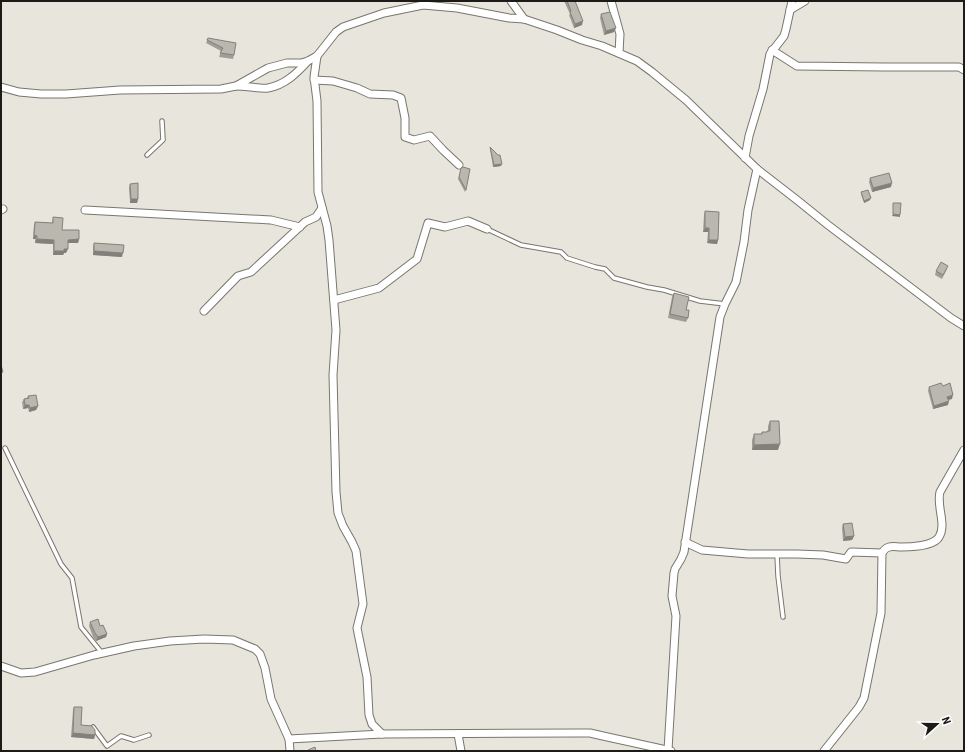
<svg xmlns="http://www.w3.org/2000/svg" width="965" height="752" viewBox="0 0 965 752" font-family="'Roboto Condensed',sans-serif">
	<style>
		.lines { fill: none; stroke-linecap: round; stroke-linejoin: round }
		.lane-casing { stroke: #78766d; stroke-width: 5.5 }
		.street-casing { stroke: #78766d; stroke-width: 9 }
		.lane { stroke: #fff; stroke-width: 3.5 }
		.street { stroke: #fff; stroke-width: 7 }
		.wall { fill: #a09d96 }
		.shaded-wall { fill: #82807a }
		.building { fill: #bab7ae; stroke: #82807a }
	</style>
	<rect width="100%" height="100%" fill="#e8e6dc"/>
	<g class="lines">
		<g class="lane-casing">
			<g id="lane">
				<polyline points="147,155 163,140 162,121"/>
				<polyline points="487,229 521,245 561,252 567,258 595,267 605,269 614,278 647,287 664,290 700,301 725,304"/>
				<polyline points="5,448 61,564 72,578 81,627 102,653"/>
				<polyline points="777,554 778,576 783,617"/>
				<polyline points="93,727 107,746 121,736 134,740 149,735"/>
			</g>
		</g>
		<g class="street-casing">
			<g id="street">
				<polyline points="511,1 524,19"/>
				<polyline points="611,1 620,34 619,53"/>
				<polyline points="790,10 805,1"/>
				<polyline points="772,50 797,66 884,67 959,67 964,70"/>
				<polyline points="317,56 314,77 317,101 318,192 327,226 329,240 336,330 333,375 336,492 338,513 343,526 352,542 356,551 363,604 357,628 367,677 369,715 372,724 382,734"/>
				<polyline points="314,80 333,81 357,88 370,94 393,95 401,98 405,118 405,137 414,140 430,136 443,150 459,165"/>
				<path d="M236 86C245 86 261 89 268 88 285 85 297 73 308 61"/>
				<polyline points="1,87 19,92 41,94 66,94 120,90 221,89 236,86 268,68 287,63 301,63 308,61 317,56 336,32 343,27 384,13 423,5 457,8 509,18 524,19 557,30 582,40 602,46 637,61 652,72 686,100 757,169 797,200 828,225 951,318 964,326"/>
				<polyline points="745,158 749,136 763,89 770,54 784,36 786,29 792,1"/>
				<polyline points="1,210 3,209"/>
				<polyline points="85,210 271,220 300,227"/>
				<polyline points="334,300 379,288 417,259 428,223 445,227 468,221 487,229"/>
				<polyline points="204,311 238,276 251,272 305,222 316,217 322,208"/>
				<polyline points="685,542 702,550 748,554 797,554 823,555 846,559 851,552 882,553"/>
				<polyline points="1,666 21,673 35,672 94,655 134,646 170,641 204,639 233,640 255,649 260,654 265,668 271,699 289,739 382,734 580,733 590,733 603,736 671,751"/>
				<polyline points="458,734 461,751"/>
				<polyline points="289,739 290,751"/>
				<polyline points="667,751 668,750 676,616 672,596 674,573 675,569 681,559 684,552 720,317 725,304 736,282 744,242 748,210 757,169"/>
				<path d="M824 751 859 707 864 698 881 613 882 553C884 550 885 548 889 547 893 546 897 547 901 547 910 547 934 546 939 537 947 525 936 505 940 492L964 450"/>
			</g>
		</g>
		<use href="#lane" class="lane"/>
		<use href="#street" class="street"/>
	</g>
	<g class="wall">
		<polygon points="564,1 575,1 582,25 574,28 569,15 570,14"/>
		<polygon points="601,14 614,32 604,35 600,18"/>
		<polygon points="208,38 234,55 233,59 219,57 221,51 206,43"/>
		<polygon points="490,147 501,166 493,167 490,149"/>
		<polygon points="461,170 466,190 465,192 458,179"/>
		<polygon points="870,178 891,187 872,192 869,182"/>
		<polygon points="130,184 138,199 137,203 130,203 129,188"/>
		<polygon points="861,192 870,200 864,203 861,194"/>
		<polygon points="705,211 718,240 717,244 707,243 708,232 703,232 704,215"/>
		<polygon points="53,217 62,230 79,239 78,243 68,243 66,253 64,253 63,255 53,255 53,244 35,243 35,239 33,239 34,225 35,222 52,223"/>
		<polygon points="94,243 122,257 93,255 93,247"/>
		<polygon points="947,269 942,279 935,275 936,271"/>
		<polygon points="674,293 686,310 688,318 686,322 668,318 672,297"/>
		<polygon points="929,387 952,399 948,400 948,405 933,409 928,391"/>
		<polygon points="28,396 38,406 36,410 29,412 28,408 23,409 22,402 24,399 27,398"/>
		<polygon points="770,421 778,450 752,450 752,440 754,434 761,434 762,432 767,432 767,431 768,431 768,426"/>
		<polygon points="843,524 854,536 852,540 843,541 842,528"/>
		<polygon points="90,622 100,626 107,634 106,637 96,641 93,637 89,626"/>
		<polygon points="74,707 81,725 95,735 94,739 71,737 73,710"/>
	</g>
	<g class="shaded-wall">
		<polygon points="583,21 582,25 574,28 575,24"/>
		<polygon points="616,28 614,32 604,35 606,31"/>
		<polygon points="502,164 501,166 493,167 494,165"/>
		<polygon points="892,183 891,187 872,192 873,188"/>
		<polygon points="871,198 870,200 864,203 864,201"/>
		<polygon points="131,199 138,199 137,203 130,203"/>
		<polygon points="893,214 900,215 900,217 892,216"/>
		<polygon points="705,228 709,228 708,232 703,232"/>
		<polygon points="34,235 37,236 35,239 33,239"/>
		<polygon points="37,239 54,240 53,244 35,243"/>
		<polygon points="79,239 78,243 67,243 68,240"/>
		<polygon points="709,240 718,240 717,244 707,243"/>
		<polygon points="64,249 68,249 66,253 64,253 63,255 53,255 54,251"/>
		<polygon points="94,251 123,253 122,257 93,255"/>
		<polygon points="953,395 952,399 946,400 947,397"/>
		<polygon points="949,401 948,405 933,409 934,406"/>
		<polygon points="25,405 29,405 28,408 23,409"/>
		<polygon points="38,406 36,410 29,412 30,408"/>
		<polygon points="780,444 778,450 752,450 754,445"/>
		<polygon points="854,536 852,540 843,541 845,537"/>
		<polygon points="107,634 106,637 96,641 98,637"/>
		<polygon points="73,733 95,735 94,739 71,737"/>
	</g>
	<g class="building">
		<polygon points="567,1 575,1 583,21 575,24 570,12 571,11"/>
		<polygon points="610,12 616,28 606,31 601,14"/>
		<polygon points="208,38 236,43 234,55 220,53 223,48 207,40"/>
		<polygon points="490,147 498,155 500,155 502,164 494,165"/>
		<polygon points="463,167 470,169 466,190 459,177 461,168"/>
		<polygon points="889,173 892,183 873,188 870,178"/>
		<polygon points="138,183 138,199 131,199 130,184"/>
		<polygon points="868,190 871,198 864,201 861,192"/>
		<polygon points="893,203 901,203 900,215 893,214"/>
		<polygon points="705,211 719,212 718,240 709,240 709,228 705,228"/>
		<polygon points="53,217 63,218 62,230 79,230 79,239 68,240 68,249 64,249 64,251 54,251 54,240 37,239 37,236 34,235 35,222 53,223"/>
		<polygon points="94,243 124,245 123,253 94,251"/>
		<polygon points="941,262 948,266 943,275 936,271"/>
		<polygon points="674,293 689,297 686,310 689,310 688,318 670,314"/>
		<polygon points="1,365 3,372 1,373"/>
		<polygon points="941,383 943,386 950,383 953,395 947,397 949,401 934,406 929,387"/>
		<polygon points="36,395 38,406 30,408 29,405 25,405 24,399 29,398 28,396"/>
		<polygon points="770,421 779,421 780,444 754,445 754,434 762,434 762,432 767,432 767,431 770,431"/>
		<polygon points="852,523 854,536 845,537 843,524"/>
		<polygon points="98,619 100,626 103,625 107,634 98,637 95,633 90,622"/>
		<polygon points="74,707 82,707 81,725 92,726 95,730 95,735 73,733"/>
		<polygon points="315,747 316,751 308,751 308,750"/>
	</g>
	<rect width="965" height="752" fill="none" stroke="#1c1b17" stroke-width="4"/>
	<g transform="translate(937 724) rotate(69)" stroke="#ffffff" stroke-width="3" paint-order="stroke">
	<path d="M0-3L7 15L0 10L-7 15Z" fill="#1c1b17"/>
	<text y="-6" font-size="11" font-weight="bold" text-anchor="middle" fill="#1c1b17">N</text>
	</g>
</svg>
